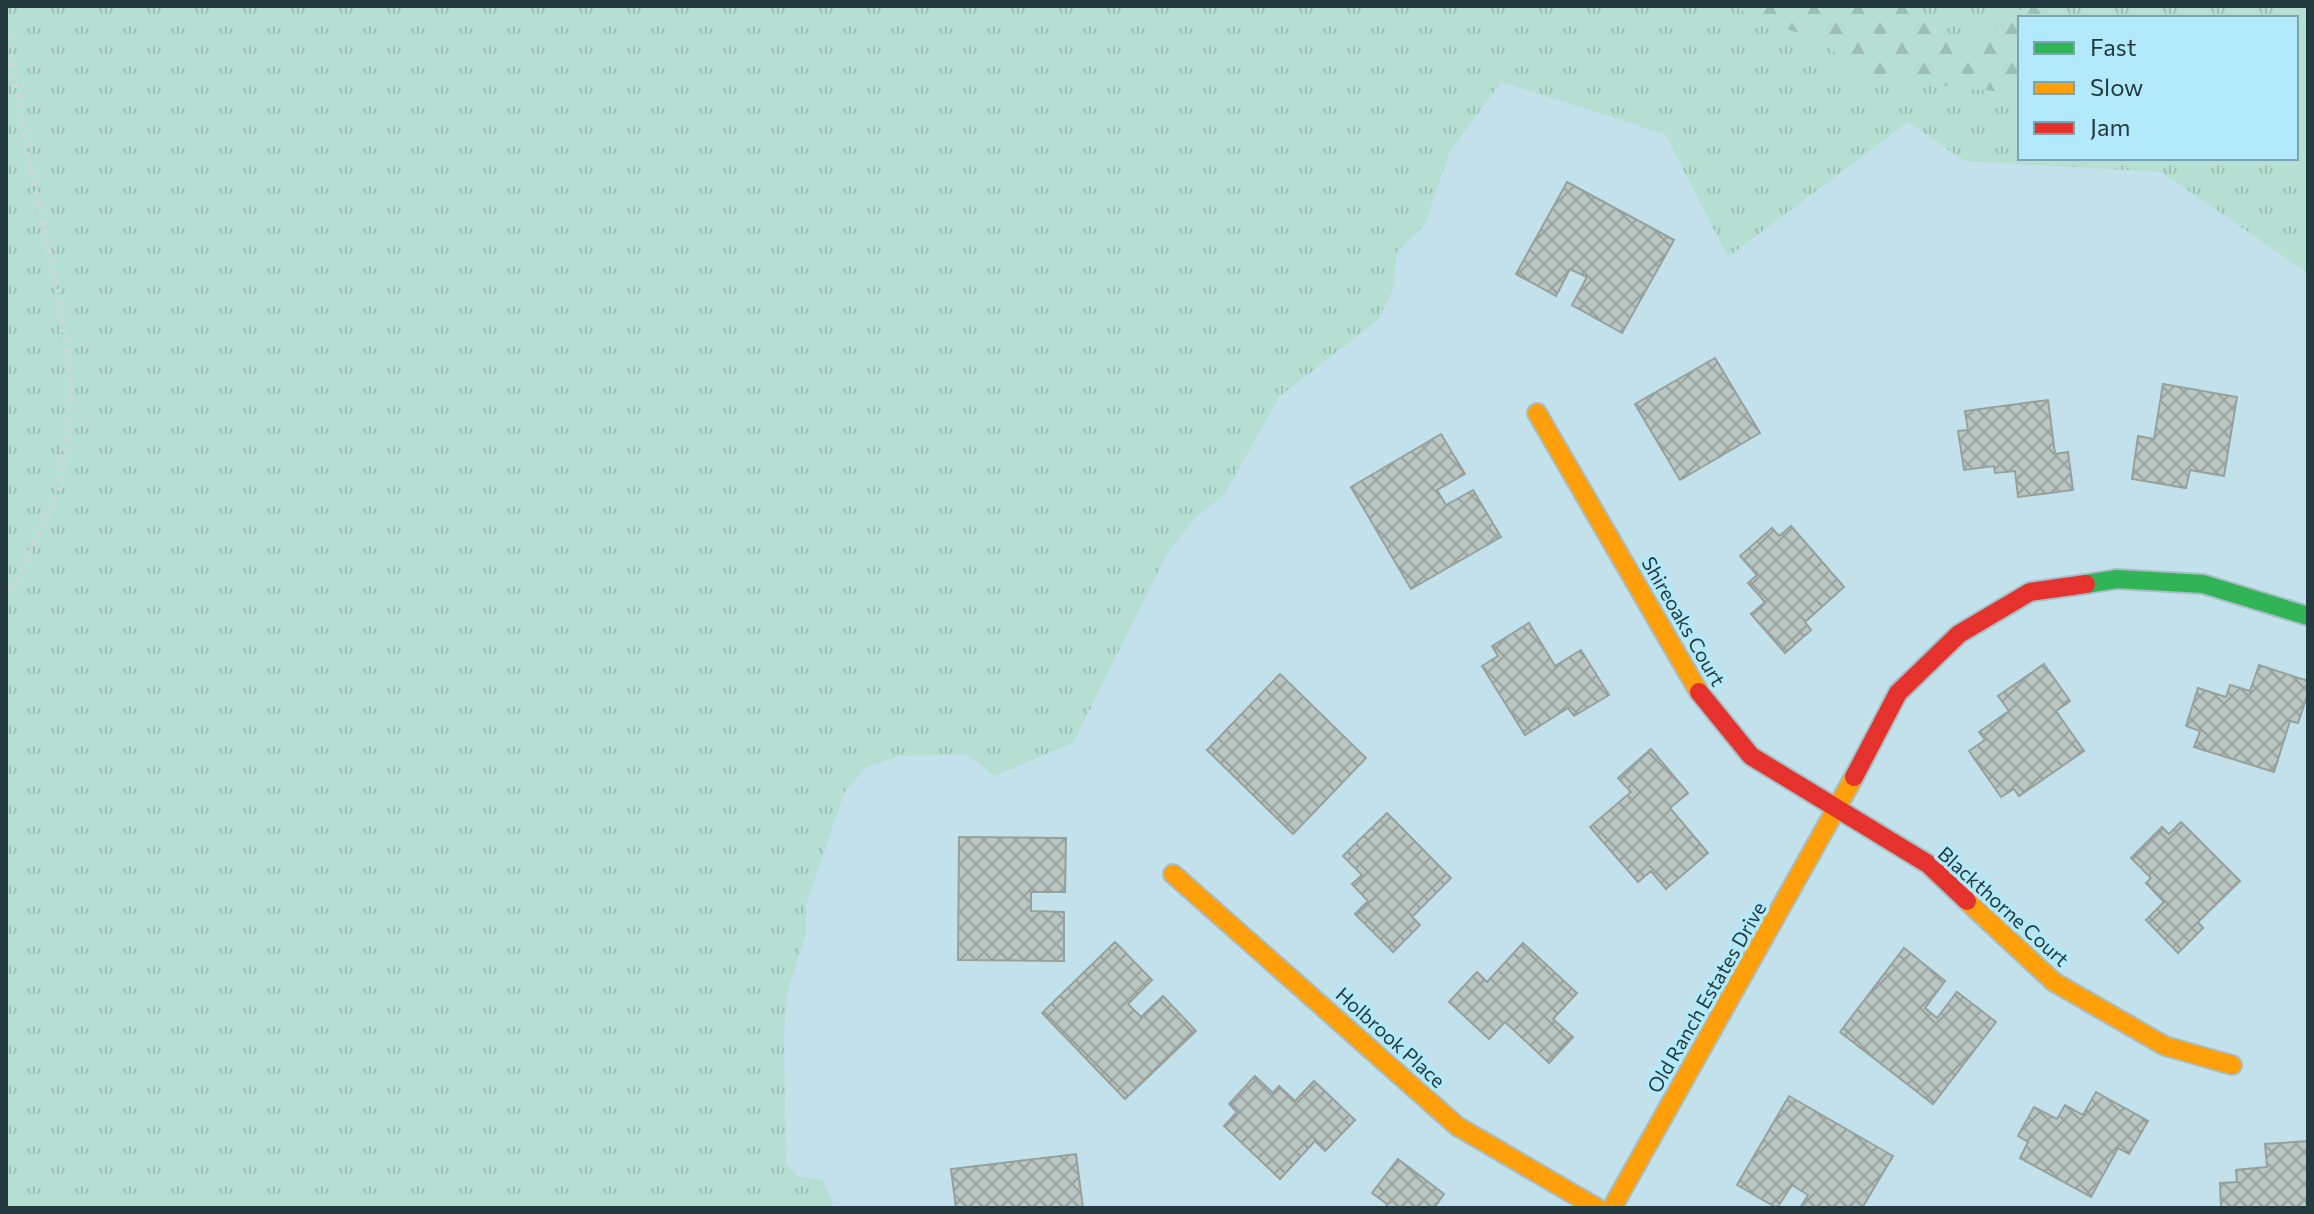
<svg xmlns="http://www.w3.org/2000/svg" width="2314" height="1214" viewBox="0 0 2314 1214" font-family="Commissioner,sans-serif">
	<style>
		.grass { fill: url(#grass-tufts) }
		.forest { fill: url(#forest-firs) }
		.building { fill: url(#building-cross-hatch); stroke: #95a19d; stroke-width: 2 }
		.lines { fill: none; stroke-linecap: round; stroke-linejoin: round }
		.fast-casing { stroke: #a6bec5; stroke-width: 22 }
		.slow-casing { stroke: #a6bec5; stroke-width: 22 }
		.jam-casing { stroke: #a6bec5; stroke-width: 22 }
		.path { stroke: #cdd6d9; stroke-width: 5; stroke-dasharray: 4 6; stroke-linecap: butt }
		.fast { stroke: #30b455; stroke-width: 18 }
		.slow { stroke: #ff9f0a; stroke-width: 18 }
		.jam { stroke: #e5322d; stroke-width: 18 }
		.labels { text-anchor: middle; dominant-baseline: central; stroke-width: 7; stroke-linejoin: round; paint-order: stroke }
		.street-label { font-size: 20px; fill: #243a41; stroke: #b2eafb }
	</style>
	<defs>
		<pattern id="grass-tufts" width="24" height="20" patternUnits="userSpaceOnUse" patternTransform="scale(2)"><rect width="24" height="20" fill="#b5dfd2"/><path d="M3 7l-1-3M5 7V3M7 7l1-3M15 17l-1-3M17 17v-4M19 17l1-3" fill="none" stroke="#9cc0b6"/></pattern>
		<pattern id="forest-firs" width="22" height="20" patternUnits="userSpaceOnUse" patternTransform="scale(2)"><rect width="22" height="20" fill="#b5dfd2"/><path d="M5 1l3.5 6h-7zM16 11l3.5 6h-7z" fill="#9cc0b6"/></pattern>
		<pattern id="building-cross-hatch" width="8" height="8" patternUnits="userSpaceOnUse" patternTransform="scale(2)"><rect width="8" height="8" fill="#bac6c1"/><path d="M0 0l8 8M0 8l8-8" fill="none" stroke="#97a29e"/></pattern>
	</defs>
	<rect width="100%" height="100%" fill="#c3e1ea"/>
	<g class="grass">
		<polygon points="6,6 1737,6 1758,21 1823,40 1837,55 1849,75 2020,94 2020,158 2296,158 2296,18 2063,18 2056,12 2025,6 2308,6 2308,273 2161,172 1965,161 1908,122 1728,257 1665,134 1501,82 1450,151 1425,224 1397,252 1393,290 1378,320 1279,397 1225,494 1194,519 1168,552 1073,743 994,776 967,754 901,756 867,767 845,791 806,905 806,933 787,994 784,1036 786,1164 798,1176 822,1180 831,1196 833,1208 6,1208"/>
		<polygon points="1909,6 2024,6 2007,24 1965,43 1931,27"/>
	</g>
	<polygon class="forest" points="1737,6 1909,6 1931,27 1965,43 2007,24 2024,6 2056,12 2063,18 2020,18 2020,94 1849,75 1837,55 1823,40 1758,21"/>
	<g class="building">
		<polygon points="1567,182 1674,240 1622,333 1572,305 1587,277 1570,269 1556,296 1516,274"/>
		<polygon points="1715,358 1760,433 1680,480 1635,404"/>
		<polygon points="2163,384 2237,397 2224,476 2190,470 2186,488 2132,479 2138,436 2154,439"/>
		<polygon points="2048,400 2055,454 2068,452 2073,490 2018,497 2015,471 1995,473 1994,466 1964,470 1958,431 1968,430 1965,411"/>
		<polygon points="1441,434 1465,474 1437,490 1446,505 1473,490 1501,537 1411,589 1351,487"/>
		<polygon points="1791,526 1844,587 1805,622 1811,630 1785,653 1751,614 1765,602 1748,583 1757,575 1740,556 1772,528 1779,536"/>
		<polygon points="1529,623 1555,666 1581,650 1609,695 1574,716 1568,708 1525,735 1482,666 1498,656 1492,646"/>
		<polygon points="2044,664 2070,701 2056,711 2084,751 2019,796 2014,789 2001,797 1969,751 1985,740 1979,732 2009,711 1998,696"/>
		<polygon points="2259,665 2308,681 2308,693 2298,723 2290,721 2274,772 2194,747 2200,731 2186,726 2198,688 2226,697 2230,685 2250,691"/>
		<polygon points="1280,674 1366,758 1293,834 1207,750"/>
		<polygon points="1651,749 1688,793 1670,808 1708,853 1666,889 1651,871 1638,882 1590,827 1631,792 1618,778"/>
		<polygon points="1387,813 1451,878 1412,917 1420,925 1393,952 1355,914 1368,901 1352,884 1362,875 1343,856"/>
		<polygon points="2181,822 2240,881 2198,922 2203,928 2178,953 2146,920 2164,902 2146,883 2151,878 2131,858 2162,827 2169,834"/>
		<polygon points="959,837 1066,838 1065,892 1031,892 1031,911 1064,912 1064,961 958,960"/>
		<polygon points="1115,942 1152,980 1128,1004 1141,1017 1163,996 1196,1031 1125,1099 1042,1013"/>
		<polygon points="1523,943 1577,993 1553,1019 1573,1037 1549,1063 1505,1022 1489,1039 1449,1002 1477,972 1487,982"/>
		<polygon points="1904,948 1945,981 1925,1008 1937,1018 1957,992 1996,1022 1933,1104 1840,1032"/>
		<polygon points="1255,1076 1273,1093 1279,1086 1295,1101 1314,1081 1355,1120 1325,1151 1315,1141 1280,1179 1224,1126 1237,1112 1229,1104"/>
		<polygon points="2096,1092 2148,1121 2129,1154 2118,1148 2091,1197 2020,1158 2028,1142 2018,1136 2034,1107 2057,1119 2065,1105 2083,1115"/>
		<polygon points="1789,1096 1893,1156 1862,1208 1800,1208 1808,1195 1792,1185 1777,1208 1737,1185"/>
		<polygon points="2308,1141 2308,1208 2221,1208 2220,1183 2237,1182 2236,1170 2267,1167 2265,1144"/>
		<polygon points="1076,1154 1083,1208 956,1208 951,1169"/>
		<polygon points="1398,1159 1444,1194 1434,1208 1385,1208 1387,1204 1372,1193"/>
	</g>
	<g class="lines">
		<g class="fast-casing">
			<polyline id="fast" points="2086,584 2117,579 2203,584 2308,616"/>
		</g>
		<g class="slow-casing">
			<g id="slow">
				<polyline points="1537,413 1699,692"/>
				<polyline points="1173,874 1457,1126 1597,1208"/>
				<polyline points="1967,901 2054,982 2165,1046 2232,1065"/>
				<polyline points="1612,1208 1854,777"/>
			</g>
		</g>
		<g class="jam-casing">
			<g id="jam">
				<polyline points="1699,692 1751,756 1928,864 1967,901"/>
				<polyline points="1854,777 1898,693 1959,634 2030,592 2086,584"/>
			</g>
		</g>
		<polyline class="path" points="6,24 28,157 55,277 72,382 61,486 16,582 6,598"/>
		<use href="#fast" class="fast"/>
		<use href="#slow" class="slow"/>
		<use href="#jam" class="jam"/>
	</g>
	<g class="labels">
		<g class="street-label">
			<text transform="translate(1684 621) rotate(60)">Shireoaks Court</text>
			<text transform="translate(2004 906) rotate(42)">Blackthorne Court</text>
			<text transform="translate(1706 997) rotate(-60)">Old Ranch Estates Drive</text>
			<text transform="translate(1391 1037) rotate(42)">Holbrook Place</text>
		</g>
	</g>
	<rect width="2314" height="1214" fill="none" stroke="#243a41" stroke-width="16"/>
	<rect x="2018" y="16" width="280" height="144" fill="#b2eafb" stroke="#79a4b1" stroke-width="2"/>
	<rect x="2034" y="42" width="40" height="12" fill="#30b455" stroke="#79a4b1" stroke-width="2"/>
	<text x="2090" y="56" font-size="24" fill="#243a41">Fast</text>
	<rect x="2034" y="82" width="40" height="12" fill="#ff9f0a" stroke="#79a4b1" stroke-width="2"/>
	<text x="2090" y="96" font-size="24" fill="#243a41">Slow</text>
	<rect x="2034" y="122" width="40" height="12" fill="#e5322d" stroke="#79a4b1" stroke-width="2"/>
	<text x="2090" y="136" font-size="24" fill="#243a41">Jam</text>
</svg>
